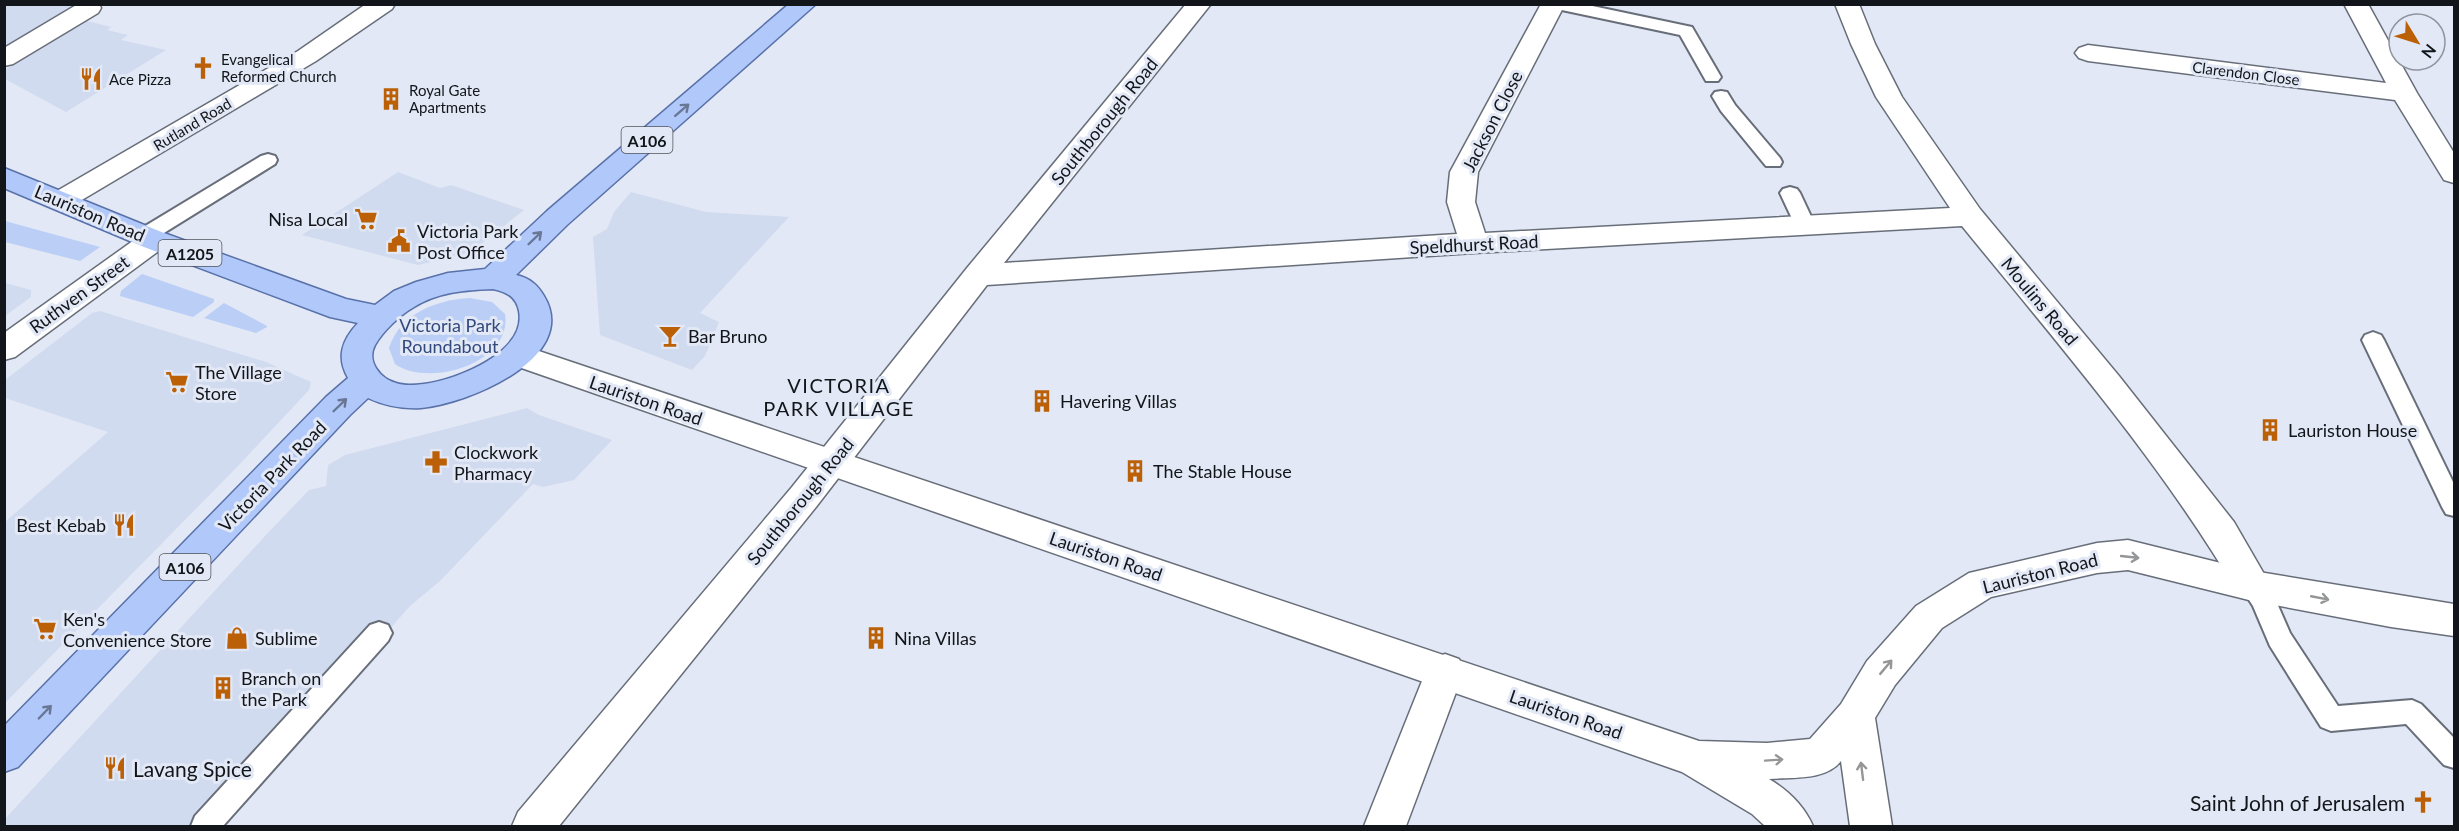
<svg xmlns="http://www.w3.org/2000/svg" width="2459" height="831" viewBox="0 0 2459 831" font-family="Lato,sans-serif">
	<style>
		.built { fill: #d1dbef }
		.green { fill: #bacef6 }
		.lines { fill: none; stroke-linecap: round; stroke-linejoin: round }
		.lane-casing { stroke: #686e79; stroke-width: 4 }
		.street-casing { stroke: #686e79; stroke-width: 3 }
		.secondary-casing { stroke: #686e79; stroke-width: 3 }
		.primary-casing { stroke: #5871a9; stroke-width: 3 }
		.lane { fill: #fff; fill-rule: evenodd }
		.street { fill: #fff; fill-rule: evenodd }
		.secondary { fill: #fff; fill-rule: evenodd }
		.primary { fill: #b1c8fa; fill-rule: evenodd }
		.oneway { stroke: #697795 }
		.oneway2 { stroke: #949698 }
		.labels { text-anchor: middle; dominant-baseline: central; stroke-width: 6; stroke-linejoin: round; paint-order: stroke }
		.far-poi-label { font-size: 15px; fill: #121519; stroke: #e2e8f5; text-anchor: start }
		.far-street-label { font-size: 15px; fill: #121519; stroke: #e2e8f5 }
		.shield { fill: #e2e8f5; stroke: #50545b; stroke-width: 1.5 }
		.shield-label { font-size: 16px; font-weight: bold; fill: #121519 }
		.street-label { font-size: 18px; fill: #121519; stroke: #e2e8f5 }
		.poi-label { font-size: 18px; fill: #121519; stroke: #e2e8f5; text-anchor: start }
		.park-label { font-size: 18px; fill: #32497d; stroke: #e2e8f5 }
		.neighbourhood-label { font-size: 20px; letter-spacing: 1.5px; fill: #121519; stroke: #e2e8f5 }
		.near-poi-label { font-size: 21px; fill: #121519; stroke: #e2e8f5; text-anchor: start }
	</style>
	<rect width="100%" height="100%" fill="#e2e8f5"/>
	<g class="built">
		<polygon points="70,4 78,7 5,49 4,5"/>
		<polygon points="87,21 111,27 107,30 128,35 121,40 166,50 66,112 5,79 6,69"/>
		<polygon points="398,172 440,188 451,185 524,210 475,249 462,255 418,265 302,235"/>
		<polygon points="631,192 706,212 789,217 700,313 719,322 705,356 692,370 600,335 593,237 607,229 614,212"/>
		<polygon points="5,283 31,290 31,297 5,316"/>
		<polygon points="100,311 266,362 311,382 309,390 239,465 5,703 5,522 108,432 5,398 5,380 92,313"/>
		<polygon points="527,408 539,415 612,440 574,480 543,487 533,484 440,581 410,606 216,826 5,826 4,820 265,536 309,490 326,486 328,465 345,455"/>
	</g>
	<g class="green">
		<polygon points="5,221 100,247 80,261 5,242"/>
		<polygon points="142,274 214,299 214,302 193,317 120,296 121,291"/>
		<path d="M470 298 492 302 505 314C513 363 428 388 395 364L389 348C400 313 437 300 470 298Z"/>
		<polygon points="224,303 267,326 267,327 256,333 204,318"/>
	</g>
	<g class="lines">
		<g class="lane-casing">
			<g id="lane">
				<polygon points="1549,4 1583,4 1692,27 1721,77 1718,81 1706,81 1680,35 1557,9"/>
				<polygon points="1721,91 1727,92 1735,105 1780,158 1782,162 1780,166 1766,166 1721,111 1712,96 1715,92"/>
				<polygon points="268,154 275,156 277,160 275,164 151,241 144,243 137,241 134,236 137,231 261,156"/>
				<polygon points="1790,187 1797,189 1800,193 1815,225 1812,230 1805,231 1798,230 1795,225 1780,193 1783,189"/>
				<polygon points="2373,332 2381,335 2384,340 2454,484 2454,516 2446,514 2442,507 2362,340 2365,335"/>
				<polygon points="2253,576 2262,579 2273,594 2290,633 2338,706 2412,700 2421,704 2454,738 2454,768 2444,765 2406,724 2331,731 2321,727 2270,646 2253,606 2240,586 2244,579"/>
				<polygon points="379,622 388,625 392,633 388,641 223,826 191,826 195,816 370,625"/>
			</g>
		</g>
		<g class="street-casing">
			<g id="street">
				<polygon points="78,4 99,4 101,8 98,13 13,64 4,66 4,48"/>
				<polygon points="366,4 395,4 392,9 316,61 70,207 60,210 50,207 46,201 50,195 298,51"/>
				<path d="M1186 4H1211L1004 263 1457 234 1447 202 1450 172 1541 4H1565L1478 172 1475 202 1485 233 1950 208 1876 97 1851 44 1835 4H1859L1875 44 1902 97 1980 209 2119 376 2234 522 2271 586 2266 597 2253 601 2240 597C2164 466 2058 344 1962 226L1474 253 987 285 816 507 559 826H512L518 812 792 487 967 268Z"/>
				<polygon points="2344,4 2368,4 2417,93 2454,153 2454,183 2444,180 2395,100 2088,61 2079,58 2075,53 2079,48 2088,45 2386,83"/>
				<polygon points="154,230 164,233 169,240 164,247 15,357 4,360 4,333 144,233"/>
				<polygon points="1445,654 1459,659 1464,671 1406,826 1364,826 1426,671 1431,659"/>
			</g>
		</g>
		<g class="secondary-casing">
			<path id="secondary" d="M518 344 1699 741 1767 743 1810 739 1841 704 1867 661 1916 606 1969 573 2097 543 2128 540 2253 571 2454 604V636L2391 627 2253 601 2128 570 2097 573 1991 597 1942 628 1895 685 1875 718 1892 826H1850L1841 761C1825 781 1793 777 1769 779 1788 790 1804 806 1813 826H1765L1752 814 1682 772 507 363 502 355 507 347Z"/>
		</g>
		<g class="primary-casing">
			<path id="primary" d="M789 4H816L567 225 516 275C529 278 537 284 544 296 581 358 467 404 421 408 402 409 385 406 368 398L350 415 18 767 4 772V726L326 397 348 378C336 357 342 340 358 323L330 317 144 247 4 188V168L164 233 346 299 375 305 394 291 416 282 448 273 485 269 547 211ZM493 289C506 292 516 296 519 311 527 352 457 380 424 384 415 385 404 386 396 383 381 379 366 362 375 345 383 331 400 315 414 307 438 292 465 290 493 289Z"/>
		</g>
		<use href="#lane" class="lane"/>
		<use href="#street" class="street"/>
		<use href="#secondary" class="secondary"/>
		<use href="#primary" class="primary"/>
	</g>
	<defs><path id="oneway-shaft" d="M-6 0H5M1.5-3L5.5 0L1.5 3" fill="none" stroke-width="1.6" stroke-linecap="round" stroke-linejoin="round" transform="scale(1.5)"/></defs>
	<g class="oneway">
		<use href="#oneway-shaft" transform="translate(682 110) rotate(-41)"/>
		<use href="#oneway-shaft" transform="translate(535 238) rotate(-44)"/>
		<use href="#oneway-shaft" transform="translate(340 405) rotate(-44)"/>
		<use href="#oneway-shaft" transform="translate(45 712) rotate(-46)"/>
	</g>
	<g class="oneway2">
		<use href="#oneway-shaft" transform="translate(2130 557) rotate(6)"/>
		<use href="#oneway-shaft" transform="translate(2320 598) rotate(11)"/>
		<use href="#oneway-shaft" transform="translate(1886 667) rotate(-50)"/>
		<use href="#oneway-shaft" transform="translate(1774 760) rotate(-4)"/>
		<use href="#oneway-shaft" transform="translate(1862 771) rotate(-97)"/>
	</g>
	<defs>
		<g id="church-bare" transform="scale(1.8)"><path d="M-1.2-6h2.4v3.5h3.3v2.4h-3.3V6h-2.4V-.1h-3.3v-2.4h3.3Z" fill="#bb6006" stroke="#e2e8f5" stroke-width="2.5" paint-order="stroke"/></g>
		<g id="restaurant-bare" transform="scale(1.8)"><path d="M-5-6h1v4h1v-4h1v4h1v-4h1v5L-1.5 .5V6h-2V.5L-5-1ZM5-6V6H3V1.5H1.5Q1.5-4 5-6Z" fill="#bb6006" stroke="#e2e8f5" stroke-width="2.5" paint-order="stroke"/></g>
		<g id="building-bare" transform="scale(1.8)"><path d="M-4-6H4V6H1V3H-1V6H-4ZM-2.5-4.3h1.7v1.8h-1.7ZM.8-4.3h1.7v1.8H.8ZM-2.5-1h1.7V.8h-1.7ZM.8-1h1.7V.8H.8Z" fill="#bb6006" stroke="#e2e8f5" stroke-width="2.5" paint-order="stroke"/></g>
		<g id="supermarket-bare" transform="scale(1.8)"><path d="M-6-5.5h2.5l.6 2H6L4.5 2H-2.5L-4.4-4H-6ZM-1.5 3.2a1.3 1.3 0 1 0 .1 0ZM3 3.2a1.3 1.3 0 1 0 .1 0Z" fill="#bb6006" stroke="#e2e8f5" stroke-width="2.5" paint-order="stroke"/></g>
		<g id="civic-bare" transform="scale(1.8)"><path d="M-.6-6.5H3V-4.5H.6V-3L4-1V1h2V6H-6V1h2V-1L-.6-3ZM-1.2 2.5V6h2.4V2.5Z" fill="#bb6006" stroke="#e2e8f5" stroke-width="2.5" paint-order="stroke"/></g>
		<g id="bar-bare" transform="scale(1.8)"><path d="M-6-5H6L.8 .8V4.5H3.5V6h-7V4.5H-.8V.8Z" fill="#bb6006" stroke="#e2e8f5" stroke-width="2.5" paint-order="stroke"/></g>
		<g id="pharmacy-bare" transform="scale(1.8)"><path d="M-2-6h4v4h4v4h-4v4h-4v-4h-4v-4h4Z" fill="#bb6006" stroke="#e2e8f5" stroke-width="2.5" paint-order="stroke"/></g>
		<g id="shop-bare" transform="scale(1.8)"><path d="M-5-2.5h2.3a2.7 3.5 0 0 1 5.4 0H5L5.5 6h-11ZM-1.5-2.5h3a1.5 2.3 0 0 0-3 0Z" fill="#bb6006" stroke="#e2e8f5" stroke-width="2.5" paint-order="stroke"/></g>
	</defs>
	<g fill-rule="evenodd">
		<use href="#church-bare" x="203" y="68"/>
		<use href="#restaurant-bare" x="91" y="79"/>
		<use href="#building-bare" x="391" y="99"/>
		<use href="#supermarket-bare" x="366" y="219"/>
		<use href="#civic-bare" x="399" y="241"/>
		<use href="#bar-bare" x="670" y="336"/>
		<use href="#supermarket-bare" x="177" y="382"/>
		<use href="#building-bare" x="1042" y="401"/>
		<use href="#building-bare" x="2270" y="430"/>
		<use href="#pharmacy-bare" x="436" y="462"/>
		<use href="#building-bare" x="1135" y="471"/>
		<use href="#restaurant-bare" x="124" y="525"/>
		<use href="#supermarket-bare" x="45" y="629"/>
		<use href="#shop-bare" x="237" y="638"/>
		<use href="#building-bare" x="876" y="638"/>
		<use href="#building-bare" x="223" y="688"/>
		<use href="#restaurant-bare" x="115" y="768"/>
		<use href="#church-bare" x="2423" y="802"/>
	</g>
	<g class="labels">
		<g class="far-poi-label">
			<text x="221" y="59">Evangelical<tspan x="221" dy="17">Reformed Church</tspan></text>
			<text x="109" y="79">Ace Pizza</text>
			<text x="409" y="90">Royal Gate<tspan x="409" dy="17">Apartments</tspan></text>
		</g>
		<g class="far-street-label">
			<text transform="translate(2246 73) rotate(7)">Clarendon Close</text>
			<text transform="translate(192 124) rotate(-31)">Rutland Road</text>
		</g>
		<g class="shield">
			<rect x="621.5" y="127" width="51" height="26" rx="4.5"/>
			<rect x="158.5" y="240" width="63" height="26" rx="4.5"/>
			<rect x="159.5" y="554" width="51" height="26" rx="4.5"/>
		</g>
		<g class="shield-label">
			<text x="647" y="140">A106</text>
			<text x="190" y="253">A1205</text>
			<text x="185" y="567">A106</text>
		</g>
		<g class="street-label">
			<text transform="translate(1104 121) rotate(-51)">Southborough Road</text>
			<text transform="translate(1492 121) rotate(-63)">Jackson Close</text>
			<text transform="translate(90 213) rotate(23)">Lauriston Road</text>
			<text transform="translate(1474 244) rotate(-3)">Speldhurst Road</text>
			<text transform="translate(79 294) rotate(-36)">Ruthven Street</text>
			<text transform="translate(2040 301) rotate(50)">Moulins Road</text>
			<text transform="translate(646 400) rotate(19)">Lauriston Road</text>
			<text transform="translate(272 476) rotate(-46)">Victoria Park Road</text>
			<text transform="translate(800 501) rotate(-51)">Southborough Road</text>
			<text transform="translate(1106 556) rotate(19)">Lauriston Road</text>
			<text transform="translate(2040 573) rotate(-14)">Lauriston Road</text>
			<text transform="translate(1566 714) rotate(19)">Lauriston Road</text>
		</g>
		<g class="poi-label">
			<text x="348" y="219" text-anchor="end">Nisa Local</text>
			<text x="417" y="231">Victoria Park<tspan x="417" dy="21">Post Office</tspan></text>
			<text x="688" y="336">Bar Bruno</text>
			<text x="195" y="372">The Village<tspan x="195" dy="21">Store</tspan></text>
			<text x="1060" y="401">Havering Villas</text>
			<text x="2288" y="430">Lauriston House</text>
			<text x="454" y="452">Clockwork<tspan x="454" dy="21">Pharmacy</tspan></text>
			<text x="1153" y="471">The Stable House</text>
			<text x="106" y="525" text-anchor="end">Best Kebab</text>
			<text x="63" y="619">Ken's<tspan x="63" dy="21">Convenience Store</tspan></text>
			<text x="255" y="638">Sublime</text>
			<text x="894" y="638">Nina Villas</text>
			<text x="241" y="678">Branch on<tspan x="241" dy="21">the Park</tspan></text>
		</g>
		<g class="park-label">
			<text x="450" y="325">Victoria Park<tspan x="450" dy="21">Roundabout</tspan></text>
		</g>
		<g class="neighbourhood-label">
			<text x="839" y="385">VICTORIA<tspan x="839" dy="23">PARK VILLAGE</tspan></text>
		</g>
		<g class="near-poi-label">
			<text x="133" y="768">Lavang Spice</text>
			<text x="2405" y="802" text-anchor="end">Saint John of Jerusalem</text>
		</g>
	</g>
	<rect width="2459" height="831" fill="none" stroke="#121519" stroke-width="12"/>
	<g transform="translate(2417 42) rotate(128)"><circle r="28" fill="#e2e8f5" stroke="#8f949d" stroke-width="1.5"/>
	<path d="M0-4.5L10 22L0 15L-10 22Z" fill="#bb6006"/>
	<text y="-9" font-size="16" font-weight="bold" text-anchor="middle" fill="#121519">N</text>
	</g>
</svg>
